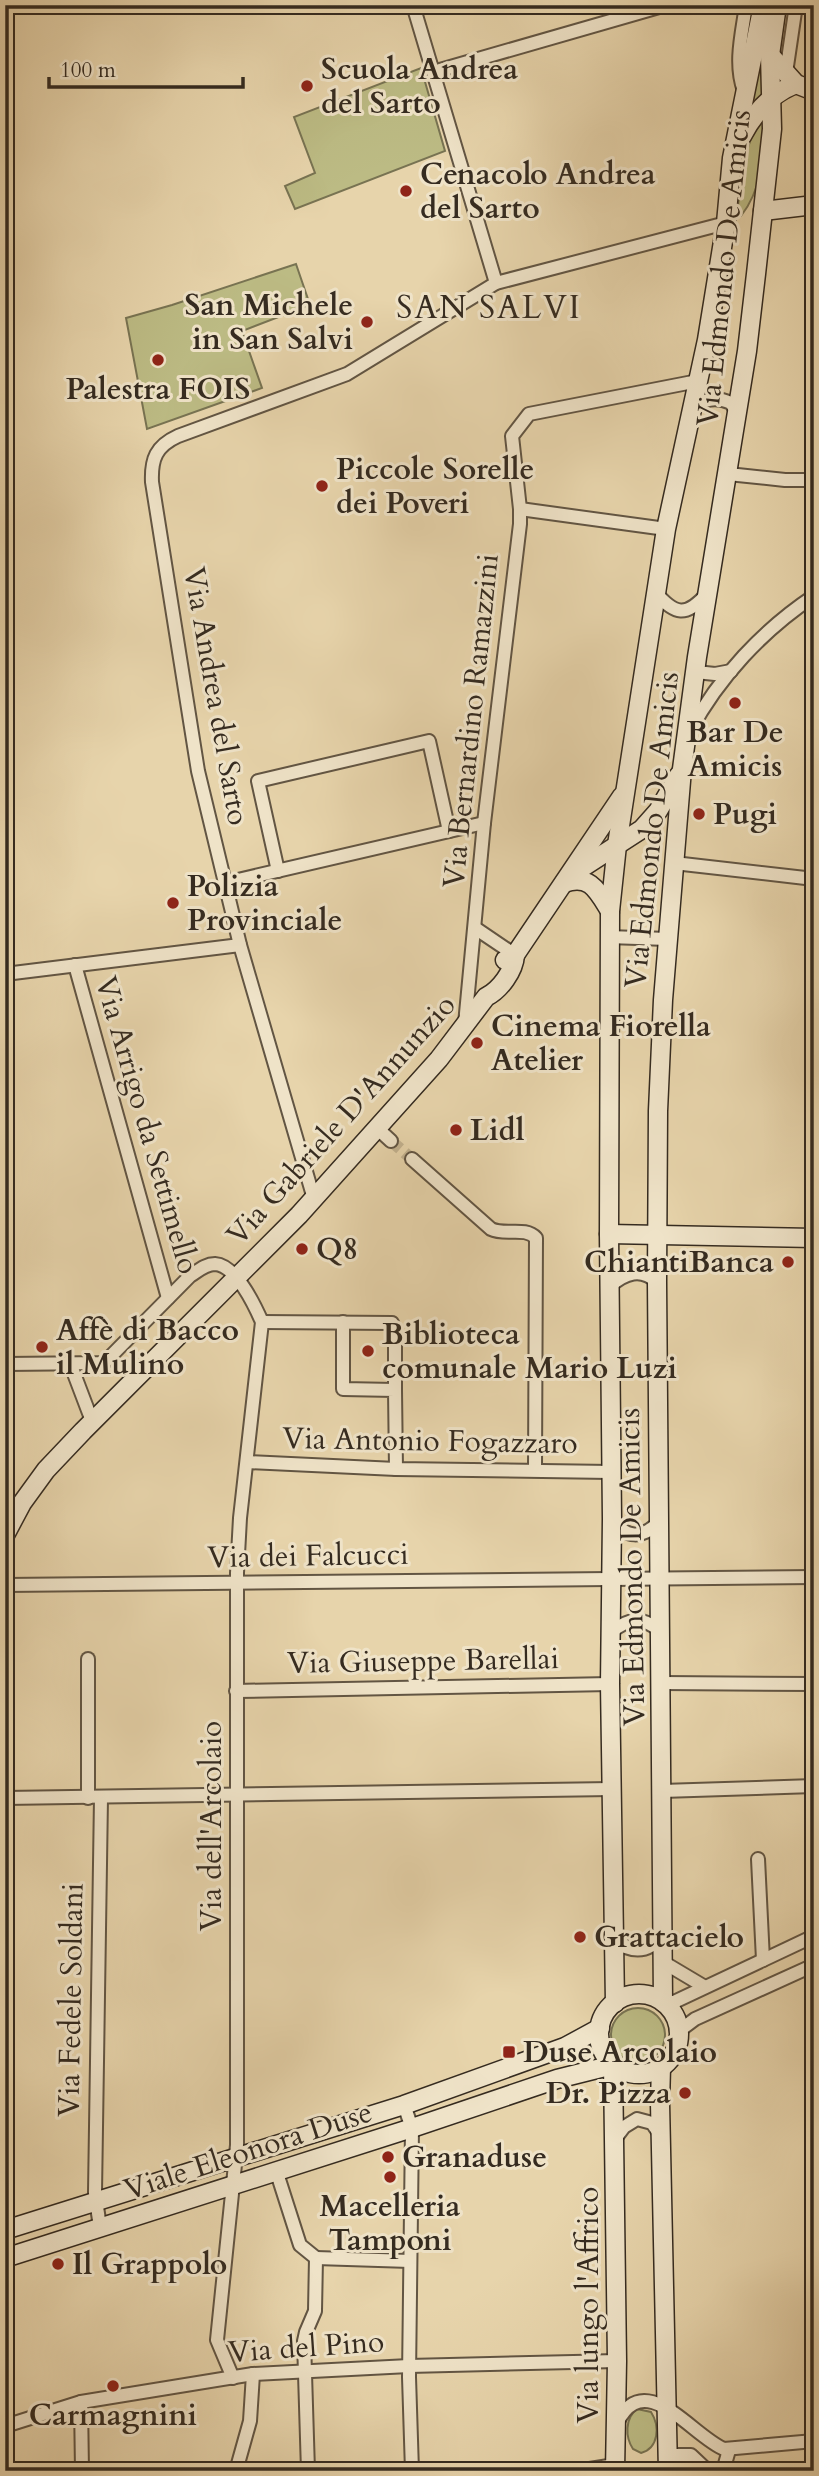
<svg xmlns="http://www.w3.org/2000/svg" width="819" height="2476" viewBox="0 0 819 2476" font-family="Cardo,serif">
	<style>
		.green { fill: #bcbb84; stroke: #787352; stroke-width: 2 }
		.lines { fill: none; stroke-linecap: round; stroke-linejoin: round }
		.street-tunnel { stroke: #c3b28f; stroke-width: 12; stroke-dasharray: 12 6; stroke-linecap: butt }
		.street-casing { stroke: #625543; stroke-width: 16 }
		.secondary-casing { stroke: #352b20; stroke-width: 21 }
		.street { stroke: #efe3c8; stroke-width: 12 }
		.secondary { stroke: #efe3c8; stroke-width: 18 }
		.poi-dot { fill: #8f2418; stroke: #efe3c8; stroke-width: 2.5 }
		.labels { text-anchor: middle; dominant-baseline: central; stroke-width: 6; stroke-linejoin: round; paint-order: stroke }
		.poi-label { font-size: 30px; font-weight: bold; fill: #352b20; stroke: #efe3c8; text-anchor: start }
		.street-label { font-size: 30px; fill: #352b20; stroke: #efe3c8 }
		.neighbourhood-label { font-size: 32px; letter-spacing: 2px; fill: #352b20; stroke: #efe3c8 }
	</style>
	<rect width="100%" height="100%" fill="#e7d4ab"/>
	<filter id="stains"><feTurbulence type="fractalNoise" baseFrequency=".00286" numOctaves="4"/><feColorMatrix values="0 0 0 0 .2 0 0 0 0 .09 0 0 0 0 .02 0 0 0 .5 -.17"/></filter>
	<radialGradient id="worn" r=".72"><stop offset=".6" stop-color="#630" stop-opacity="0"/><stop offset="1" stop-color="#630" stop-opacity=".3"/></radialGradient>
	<g class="green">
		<polygon points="764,36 763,96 749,110"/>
		<polygon points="421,68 445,151 295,209 285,186 315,173 294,117"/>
		<path d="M763 120C768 151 760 192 741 216H737C739 195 745 132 763 120Z"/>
		<polygon points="296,264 310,305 242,331 262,388 147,429 126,318 172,305"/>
		<circle cx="638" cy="2035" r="27"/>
		<path d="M637 2409 651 2412C660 2426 659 2448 641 2453L633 2449C625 2437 625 2418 637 2409Z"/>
	</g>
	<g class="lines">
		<polyline class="street-tunnel" points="391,1141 412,1159"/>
		<g class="street-casing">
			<g id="street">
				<polyline points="413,5 496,283"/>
				<polyline points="433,72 666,5"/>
				<polyline points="786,73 796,5"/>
				<path d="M744 91C734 63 742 34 746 5"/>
				<path d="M690 410C704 399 715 396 731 403L738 414"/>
				<polyline points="728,474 785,480 814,480"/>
				<polyline points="520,509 666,529"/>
				<path d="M656 593C675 615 686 617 706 595"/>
				<polyline points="696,672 715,674 731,671"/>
				<path d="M690 731C719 677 763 630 814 596"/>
				<polyline points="674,863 814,879"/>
				<polyline points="278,871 258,781 429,741 449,831"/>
				<polyline points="225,883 484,823"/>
				<polyline points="475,928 515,955"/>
				<polyline points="608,937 668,939"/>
				<polyline points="75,965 168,1298"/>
				<polyline points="5,974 240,945"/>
				<polyline points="465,1024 484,823 520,524 520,509 512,436 529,414 698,381"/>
				<polyline points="378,1129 391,1141"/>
				<path d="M412 1159 491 1229C505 1236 525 1226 536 1238L535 1470"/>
				<path d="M314 1199 240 945 198 771 152 482C151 459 156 446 178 436L347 374 496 283 726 223"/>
				<path d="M610 1286C625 1273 641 1267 657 1282"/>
				<polyline points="262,1322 392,1323 395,1330 395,1390"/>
				<polyline points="343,1322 343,1389 395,1390 396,1469"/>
				<polyline points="70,1363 92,1421"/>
				<path d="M5 1364 104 1363 190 1276C198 1271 205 1264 215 1264 236 1265 255 1306 262 1322L240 1518 237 1573V2145L217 2340 233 2378"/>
				<polyline points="247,1462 396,1469 611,1472"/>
				<path d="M612 1519C626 1539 642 1539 659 1522"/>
				<polyline points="5,1585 814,1577"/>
				<path d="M611 1632C629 1618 642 1616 660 1631"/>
				<polyline points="661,1683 814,1684"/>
				<polyline points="236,1691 610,1684"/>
				<polyline points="662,1791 814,1786"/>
				<polyline points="5,1798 612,1789"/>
				<polyline points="88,1798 88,1659"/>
				<polyline points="758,1859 763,1960"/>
				<path d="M615 1932 625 1947C641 1953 653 1948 663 1934"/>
				<polyline points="663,1962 705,1987"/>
				<polyline points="664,2002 674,2002 814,1936"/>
				<polyline points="679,2031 695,2019 814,1965"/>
				<polyline points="404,2105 412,2128 409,2377 412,2471"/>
				<polyline points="615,2139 624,2127 637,2119 652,2123 661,2136"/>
				<polyline points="276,2170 300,2245 316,2258 315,2311 306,2332 304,2341 308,2471"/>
				<polyline points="100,2227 95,2193 101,1798"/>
				<polyline points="316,2258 410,2261"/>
				<polyline points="81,2402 82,2471"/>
				<path d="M617 2423C645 2366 692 2436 724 2449L814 2441"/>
				<polyline points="5,2426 81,2402 253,2374 409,2366 617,2361"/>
				<polyline points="667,2455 691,2455 708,2471"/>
				<polyline points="236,2471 250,2421 253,2374"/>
				<polyline points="577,2471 615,2465"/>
				<polyline points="723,2471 729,2450"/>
			</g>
		</g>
		<g class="secondary-casing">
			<g id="secondary">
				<polyline points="770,55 796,84 814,91"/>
				<path d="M742 136C754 113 772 93 796 84"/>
				<polyline points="763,211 814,205"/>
				<polyline points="574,873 642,829 658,811 679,775"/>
				<path d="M564 883C590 874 597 890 610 911"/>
				<polyline points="505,960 515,955 622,796"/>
				<polyline points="609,1234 814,1238"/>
				<path d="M5 1535 22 1503 46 1470 83 1431 299 1215 439 1059 486 997C500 990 514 971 515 955"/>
				<circle cx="639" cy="2034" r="40"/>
				<polyline points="663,2002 657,1282 658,1111 663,1000 682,769 697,657 747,351 756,274 772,129 770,55 777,5"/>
				<polyline points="615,2003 610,1684 612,1519 609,1234 610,911 617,845 666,529 707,340 726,223 732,158 763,5"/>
				<polyline points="613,2065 617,2361 615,2471"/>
				<polyline points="661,2067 660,2103 668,2471"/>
				<polyline points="5,2230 404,2105 565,2047 600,2028"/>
				<polyline points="5,2258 412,2128 557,2079 613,2065"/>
			</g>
		</g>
		<use href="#street" class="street"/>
		<use href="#secondary" class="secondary"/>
	</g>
	<g class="poi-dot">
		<circle cx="307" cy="86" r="7"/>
		<circle cx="406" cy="191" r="7"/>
		<circle cx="367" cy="322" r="7"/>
		<circle cx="158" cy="360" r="7"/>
		<circle cx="322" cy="486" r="7"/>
		<circle cx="735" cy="703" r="7"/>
		<circle cx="699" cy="814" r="7"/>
		<circle cx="173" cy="903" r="7"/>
		<circle cx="477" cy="1043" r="7"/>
		<circle cx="456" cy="1130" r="7"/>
		<circle cx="302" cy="1249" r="7"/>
		<circle cx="788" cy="1262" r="7"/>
		<circle cx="42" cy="1347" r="7"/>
		<circle cx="368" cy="1351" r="7"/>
		<circle cx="580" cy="1937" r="7"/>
		<rect x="502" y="2045" width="14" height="14" rx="3.5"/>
		<circle cx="685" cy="2093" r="7"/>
		<circle cx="388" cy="2157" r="7"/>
		<circle cx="390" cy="2177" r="7"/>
		<circle cx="58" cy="2264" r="7"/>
		<circle cx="113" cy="2386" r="7"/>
	</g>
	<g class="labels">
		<g class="poi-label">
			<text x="321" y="69">Scuola Andrea<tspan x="321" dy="34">del Sarto</tspan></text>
			<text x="420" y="174">Cenacolo Andrea<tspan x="420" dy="34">del Sarto</tspan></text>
			<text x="353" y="305" text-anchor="end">San Michele<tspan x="353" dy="34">in San Salvi</tspan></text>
			<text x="158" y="389" text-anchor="middle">Palestra FOIS</text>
			<text x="336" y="469">Piccole Sorelle<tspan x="336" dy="34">dei Poveri</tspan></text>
			<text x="735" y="732" text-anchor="middle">Bar De<tspan x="735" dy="34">Amicis</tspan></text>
			<text x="713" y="814">Pugi</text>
			<text x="187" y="886">Polizia<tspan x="187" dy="34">Provinciale</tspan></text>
			<text x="491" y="1026">Cinema Fiorella<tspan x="491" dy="34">Atelier</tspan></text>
			<text x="470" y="1130">Lidl</text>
			<text x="316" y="1249">Q8</text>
			<text x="774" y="1262" text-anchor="end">ChiantiBanca</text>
			<text x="56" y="1330">Affè di Bacco<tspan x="56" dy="34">il Mulino</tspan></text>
			<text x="382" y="1334">Biblioteca<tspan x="382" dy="34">comunale Mario Luzi</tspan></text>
			<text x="594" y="1937">Grattacielo</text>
			<text x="523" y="2052">Duse Arcolaio</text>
			<text x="671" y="2093" text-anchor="end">Dr. Pizza</text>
			<text x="402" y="2157">Granaduse</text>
			<text x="390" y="2206" text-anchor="middle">Macelleria<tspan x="390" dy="34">Tamponi</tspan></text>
			<text x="72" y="2264">Il Grappolo</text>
			<text x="113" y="2415" text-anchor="middle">Carmagnini</text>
		</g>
		<g class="street-label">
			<text transform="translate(724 268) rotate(-84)">Via Edmondo De Amicis</text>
			<text transform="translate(216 696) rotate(80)">Via Andrea del Sarto</text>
			<text transform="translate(471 721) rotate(-84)">Via Bernardino Ramazzini</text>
			<text transform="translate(652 830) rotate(-84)">Via Edmondo De Amicis</text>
			<text transform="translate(341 1120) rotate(-48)">Via Gabriele D'Annunzio</text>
			<text transform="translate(147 1125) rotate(74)">Via Arrigo da Settimello</text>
			<text transform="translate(430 1441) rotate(1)">Via Antonio Fogazzaro</text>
			<text transform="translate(308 1556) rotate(-1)">Via dei Falcucci</text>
			<text transform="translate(632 1567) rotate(-91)">Via Edmondo De Amicis</text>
			<text transform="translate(423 1661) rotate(-1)">Via Giuseppe Barellai</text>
			<text transform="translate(211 1826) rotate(-90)">Via dell'Arcolaio</text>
			<text transform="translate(71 2000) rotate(-89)">Via Fedele Soldani</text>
			<text transform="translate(248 2151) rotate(-18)">Viale Eleonora Duse</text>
			<text transform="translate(588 2305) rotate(-90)">Via lungo l'Affrico</text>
			<text transform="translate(306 2347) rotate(-4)">Via del Pino</text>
		</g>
		<g class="neighbourhood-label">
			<text x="489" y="308">SAN SALVI</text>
		</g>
	</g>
	<rect width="819" height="2476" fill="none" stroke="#e7d4ab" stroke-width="28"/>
	<rect x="7" y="7" width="805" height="2462" fill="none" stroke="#352b20" stroke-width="3.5"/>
	<rect x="14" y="14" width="791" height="2448" fill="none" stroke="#352b20" stroke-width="2"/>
	<path d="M49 77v10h194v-10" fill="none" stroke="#352b20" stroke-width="3.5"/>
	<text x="60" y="77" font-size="21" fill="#352b20" stroke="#efe3c8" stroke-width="5" paint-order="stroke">100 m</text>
	<rect width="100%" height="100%" filter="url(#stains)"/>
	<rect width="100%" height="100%" fill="url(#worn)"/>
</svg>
